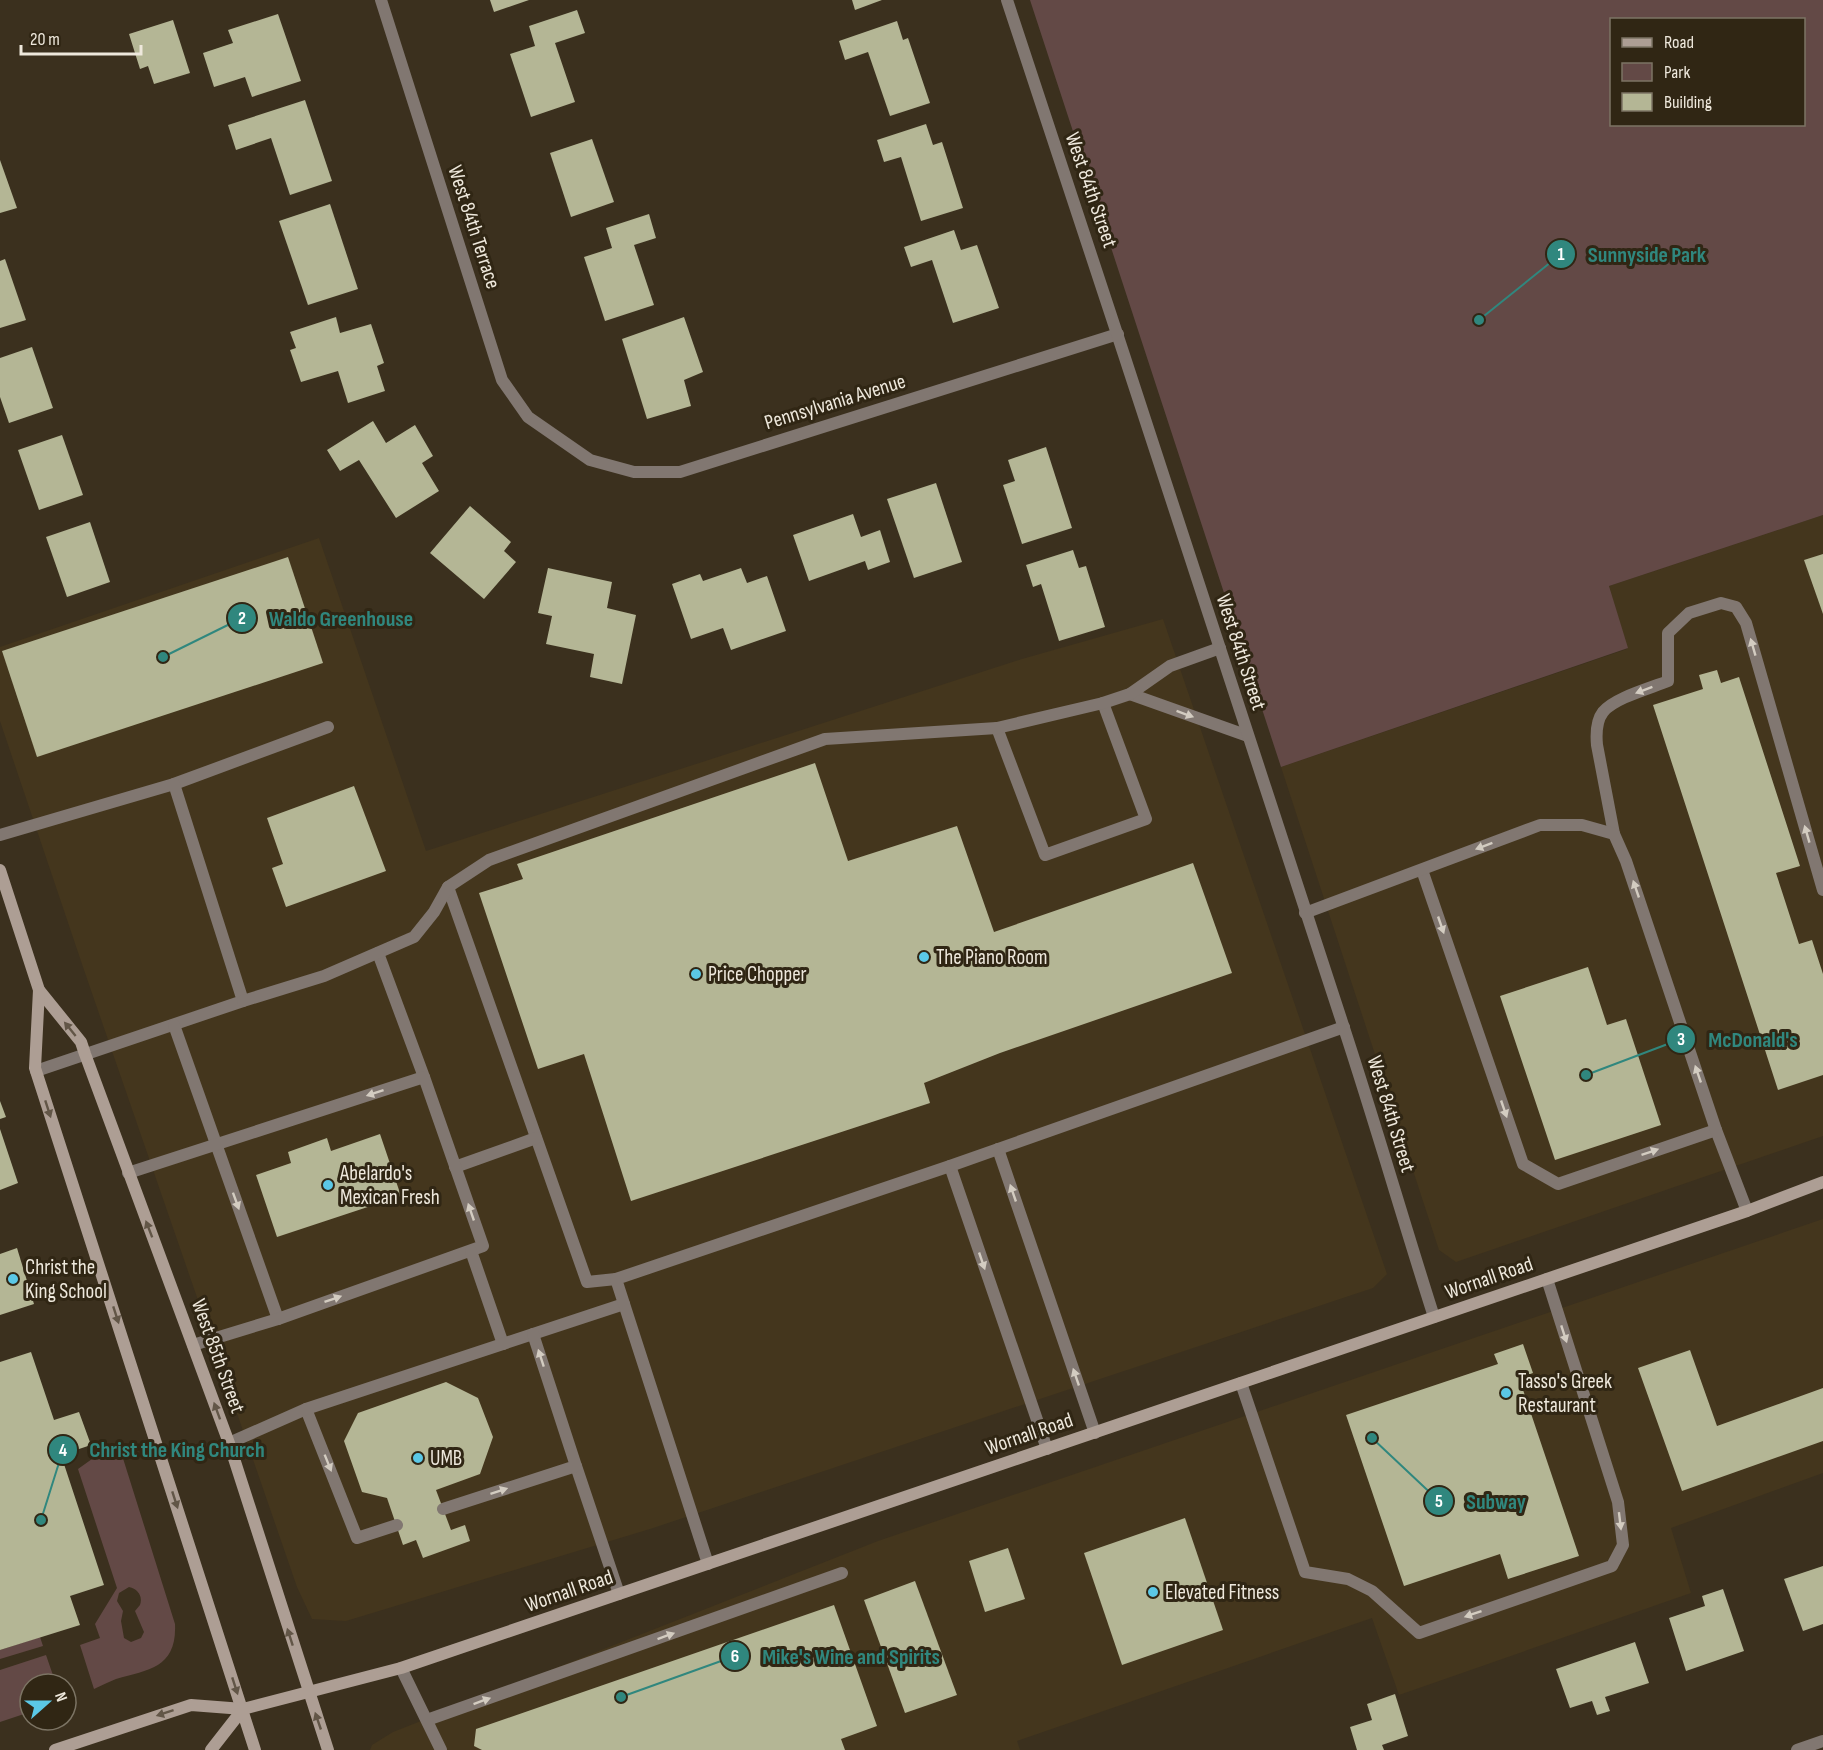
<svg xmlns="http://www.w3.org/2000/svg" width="1823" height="1750" viewBox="0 0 1823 1750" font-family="'Sofia Sans Condensed',sans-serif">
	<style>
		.built { fill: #44361d }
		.green { fill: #634946; fill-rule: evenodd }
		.building { fill: #b4b695 }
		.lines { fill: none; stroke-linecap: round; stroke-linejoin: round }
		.service { stroke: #817771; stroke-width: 12 }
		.minor { stroke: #817771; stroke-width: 12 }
		.secondary { stroke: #ad9e94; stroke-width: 12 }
		.oneway { fill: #d3ccc1 }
		.oneway2 { fill: #625647 }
		.poi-dot { fill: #5bc8e6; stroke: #302614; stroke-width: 2 }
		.labels { text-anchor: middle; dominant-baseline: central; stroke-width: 6; stroke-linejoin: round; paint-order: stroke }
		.street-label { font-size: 21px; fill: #eee8dc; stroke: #302614 }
		.poi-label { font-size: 21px; fill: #eee8dc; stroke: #302614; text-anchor: start }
		.leader { fill: none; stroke: #30877e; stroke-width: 2 }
		.callout-dot { fill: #30877e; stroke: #302614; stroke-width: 2 }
		.mark-label { font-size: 18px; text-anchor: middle; font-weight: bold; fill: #fff }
		.callout-label { font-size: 22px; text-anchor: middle; font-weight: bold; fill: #30877e; stroke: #302614; stroke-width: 6; stroke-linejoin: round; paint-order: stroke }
	</style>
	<rect width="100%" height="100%" fill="#3b301e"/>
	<g class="built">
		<polygon points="1823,515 1823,1136 1456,1262 1439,1250 1281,767 1627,649 1609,586"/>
		<polygon points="319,538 426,851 1022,659 1163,619 1387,1274 1373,1288 650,1529 346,1621 312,1619 297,1587 84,970 0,721 0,647"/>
		<polygon points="1823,1219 1823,1473 1671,1528 1691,1593 1399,1695 1372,1618 1017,1741 1020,1750 370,1750 372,1745 393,1732 878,1541"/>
	</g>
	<g class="green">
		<path d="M1030 0H1823V515L1609 586 1628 648 1281 767ZM1612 20H1804V124H1612Z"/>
		<path d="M115 1449 121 1452 175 1624C177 1667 150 1670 116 1679 108 1682 101 1686 94 1689L80 1645 100 1638 95 1624 117 1588 78 1469 92 1459ZM129 1587C138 1589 143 1596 140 1605L135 1611 144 1632 141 1638 131 1642 124 1638 121 1621 123 1611 117 1601 119 1593Z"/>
		<polygon points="40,1637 43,1646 0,1659 0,1650"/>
		<polygon points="46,1655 56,1684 30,1684 30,1712 0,1722 0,1670"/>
	</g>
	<g class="building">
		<polygon points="490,0 529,0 494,12"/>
		<polygon points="852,0 882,0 855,10"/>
		<polygon points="577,10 585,33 555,43 575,102 531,117 510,54 535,46 529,26"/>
		<polygon points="278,14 301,81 252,97 245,77 214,87 203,53 233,43 228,30"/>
		<polygon points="173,20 190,73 154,84 148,66 140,69 129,34"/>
		<polygon points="897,21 903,40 908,38 930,103 890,116 868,52 845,60 839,41"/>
		<polygon points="305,100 332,181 290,195 271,138 236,150 228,125"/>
		<polygon points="926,124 933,145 942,142 963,208 921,221 901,157 884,162 877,140"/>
		<polygon points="592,139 614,202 571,217 550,153"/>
		<polygon points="0,160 17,208 0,213"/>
		<polygon points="330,204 358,289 308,305 279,221"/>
		<polygon points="649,214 656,238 634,245 654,305 605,321 584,257 612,248 606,228"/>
		<polygon points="954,230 961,250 977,245 999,308 953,323 932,260 911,267 904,247"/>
		<polygon points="5,259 26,320 0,328 0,261"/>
		<polygon points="336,317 340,333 371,324 384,363 377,366 385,391 348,403 338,371 301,382 290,350 296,348 290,332"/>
		<polygon points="684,317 703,372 684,380 691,406 647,419 622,339"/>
		<polygon points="32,347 53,408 9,423 0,397 0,358"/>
		<polygon points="373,421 386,443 415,425 433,456 422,463 439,491 396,518 359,460 340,471 327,450"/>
		<polygon points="62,435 83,495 39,510 18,450"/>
		<polygon points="1046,447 1072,528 1022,544 1003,485 1015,481 1008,460"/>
		<polygon points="936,483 962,562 914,578 887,499"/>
		<polygon points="470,506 511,542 504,551 516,562 484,599 430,553"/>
		<polygon points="853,514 861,537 880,530 890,562 868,570 865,561 809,581 793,535"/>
		<polygon points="90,522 110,582 67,597 46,537"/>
		<polygon points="1073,550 1079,568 1086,566 1105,627 1059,641 1041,584 1033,587 1026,565"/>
		<polygon points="1823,554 1823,614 1804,560"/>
		<polygon points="288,557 323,663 37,757 2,651"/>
		<polygon points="548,568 612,582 607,608 636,615 622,684 590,677 594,654 546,644 552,616 538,613"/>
		<polygon points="741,568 747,583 767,576 786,631 731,650 723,628 691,639 672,584 700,574 703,581"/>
		<polygon points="1717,670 1721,683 1739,677 1800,866 1776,873 1799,944 1812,940 1823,974 1823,1075 1778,1090 1653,705 1703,689 1699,675"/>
		<polygon points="815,763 848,861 957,826 994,932 1193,863 1232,973 1000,1053 924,1083 930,1103 631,1201 584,1054 538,1069 479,893 523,879 517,864"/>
		<polygon points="354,786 386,871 286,907 272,868 283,864 267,818"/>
		<polygon points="1588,967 1607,1025 1626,1019 1661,1125 1555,1160 1500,996"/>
		<polygon points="0,1101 6,1117 0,1119"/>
		<polygon points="0,1129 18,1183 0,1190"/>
		<polygon points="380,1134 401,1196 277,1237 256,1175 291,1163 288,1152 327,1138 331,1151"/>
		<polygon points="17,1248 34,1304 0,1315 0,1254"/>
		<polygon points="1523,1344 1533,1373 1519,1378 1579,1556 1508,1579 1500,1554 1404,1586 1346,1415 1498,1364 1494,1354"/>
		<polygon points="1690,1350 1717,1426 1823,1388 1823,1441 1682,1491 1638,1368"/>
		<polygon points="31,1352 54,1420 79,1412 91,1445 61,1455 104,1585 70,1596 80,1625 0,1650 0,1362"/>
		<polygon points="446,1382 478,1398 493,1437 480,1474 436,1490 451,1530 465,1525 470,1541 423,1558 416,1540 403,1545 387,1498 362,1492 344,1441 358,1413"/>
		<polygon points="1185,1518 1223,1630 1122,1665 1084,1553"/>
		<polygon points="1008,1548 1025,1599 985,1612 969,1561"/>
		<polygon points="1823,1566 1823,1624 1803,1631 1784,1579"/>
		<polygon points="915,1581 957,1695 905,1713 864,1600"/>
		<polygon points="1723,1589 1744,1651 1686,1671 1669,1618 1705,1606 1702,1596"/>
		<polygon points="834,1605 877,1726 841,1739 845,1750 482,1750 474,1746 476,1729"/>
		<polygon points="1635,1642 1649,1683 1605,1697 1610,1711 1597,1715 1592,1701 1570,1708 1556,1669"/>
		<polygon points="1395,1694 1408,1736 1382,1745 1384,1750 1357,1750 1350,1727 1372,1720 1367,1704"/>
	</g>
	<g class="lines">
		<g class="service">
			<polyline points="1130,694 1248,736"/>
			<polyline points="997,728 1045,855 1146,819 1103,703"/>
			<polyline points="174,784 328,727"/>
			<path d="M1614 834 1597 745C1596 734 1596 721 1603 712 1614 698 1651 688 1668 681V633L1689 613 1721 603 1736 607 1746 623 1823 890"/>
			<polyline points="0,835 174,784 243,1001 36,1071"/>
			<polyline points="1422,870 1523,1164 1558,1184 1716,1130"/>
			<polyline points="448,887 587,1282 616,1279"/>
			<polyline points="1305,913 1540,825 1582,825 1614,834 1626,861 1716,1130 1747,1211"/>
			<polyline points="378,953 424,1077"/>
			<polyline points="243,1001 324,976 414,937 434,912 448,887 489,860 825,739 997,728 1103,703 1130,694 1170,666 1220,648"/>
			<polyline points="174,1025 278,1319"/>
			<polyline points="998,1149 1095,1433"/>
			<polyline points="950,1166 1047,1449"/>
			<polyline points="455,1167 536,1138"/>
			<polyline points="128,1173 424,1077 483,1246 278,1319 193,1345"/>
			<polyline points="471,1251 503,1344"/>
			<polyline points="1241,1383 1305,1572 1348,1579 1372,1591 1419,1633 1612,1566 1623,1545 1618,1502 1547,1279"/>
			<polyline points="306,1409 357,1538 397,1525"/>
			<polyline points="229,1443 306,1409 624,1304"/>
			<polyline points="576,1466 619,1594"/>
			<polyline points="443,1509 576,1466 533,1334"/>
			<polyline points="708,1564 616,1279 950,1166 1344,1027"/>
			<polyline points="427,1720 842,1573"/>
		</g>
		<g class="minor">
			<polyline points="381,0 502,380 528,417 590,460 634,472 680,472 1118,334"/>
			<path d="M1007 0C1121 341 1230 684 1343 1025 1375 1122 1403 1220 1434 1317"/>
			<polyline points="401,1668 441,1750"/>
			<polyline points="1797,1750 1823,1741"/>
		</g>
		<g class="secondary">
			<polyline points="0,870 39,990 81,1042 85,1054 229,1443 328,1750"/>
			<polyline points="39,990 35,1068 255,1750"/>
			<polyline points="55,1750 191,1705 243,1709 401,1668 1747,1211 1823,1182"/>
			<polyline points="211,1750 243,1709"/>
		</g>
	</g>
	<defs><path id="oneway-solid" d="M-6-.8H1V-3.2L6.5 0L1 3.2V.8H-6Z" transform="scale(1.5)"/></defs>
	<g class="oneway">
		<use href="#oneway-solid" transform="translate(1753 647) rotate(-106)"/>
		<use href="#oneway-solid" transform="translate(1644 690) rotate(159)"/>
		<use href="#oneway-solid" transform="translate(1185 714) rotate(20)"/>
		<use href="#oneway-solid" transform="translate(1807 834) rotate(-106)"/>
		<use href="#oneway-solid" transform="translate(1484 846) rotate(159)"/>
		<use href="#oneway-solid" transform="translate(1636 889) rotate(-109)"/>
		<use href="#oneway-solid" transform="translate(1441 925) rotate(71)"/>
		<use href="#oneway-solid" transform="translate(1698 1074) rotate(-109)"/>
		<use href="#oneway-solid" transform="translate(375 1093) rotate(162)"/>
		<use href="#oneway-solid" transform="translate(1504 1109) rotate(71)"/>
		<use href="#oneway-solid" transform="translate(1650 1152) rotate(-19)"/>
		<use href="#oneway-solid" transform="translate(1013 1193) rotate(-109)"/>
		<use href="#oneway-solid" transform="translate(236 1201) rotate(70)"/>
		<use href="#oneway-solid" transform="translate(471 1212) rotate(-109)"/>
		<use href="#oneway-solid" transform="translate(982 1261) rotate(71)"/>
		<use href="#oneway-solid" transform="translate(333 1299) rotate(-19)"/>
		<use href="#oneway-solid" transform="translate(1564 1334) rotate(72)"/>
		<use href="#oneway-solid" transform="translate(541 1358) rotate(-108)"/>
		<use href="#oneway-solid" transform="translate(1076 1377) rotate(-109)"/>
		<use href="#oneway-solid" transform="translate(328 1463) rotate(68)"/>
		<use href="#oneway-solid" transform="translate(499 1491) rotate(-18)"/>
		<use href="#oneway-solid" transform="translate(1620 1521) rotate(83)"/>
		<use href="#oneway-solid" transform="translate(1473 1614) rotate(161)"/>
		<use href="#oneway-solid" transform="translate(666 1636) rotate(-20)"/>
		<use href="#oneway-solid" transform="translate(482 1701) rotate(-20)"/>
	</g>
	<g class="oneway2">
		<use href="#oneway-solid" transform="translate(70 1029) rotate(-129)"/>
		<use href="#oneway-solid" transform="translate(48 1109) rotate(72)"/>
		<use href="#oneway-solid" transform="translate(149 1229) rotate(-111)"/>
		<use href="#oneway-solid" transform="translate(116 1315) rotate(72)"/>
		<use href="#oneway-solid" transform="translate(217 1411) rotate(-110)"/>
		<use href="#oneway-solid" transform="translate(175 1500) rotate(72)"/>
		<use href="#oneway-solid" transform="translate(290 1637) rotate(-108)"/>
		<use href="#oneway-solid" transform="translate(235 1686) rotate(72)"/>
		<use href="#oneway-solid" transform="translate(165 1713) rotate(162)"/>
		<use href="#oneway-solid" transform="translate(318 1721) rotate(-109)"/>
	</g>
	<g class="poi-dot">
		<circle cx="924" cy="957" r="6"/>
		<circle cx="696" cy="974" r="6"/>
		<circle cx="328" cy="1185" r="6"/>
		<circle cx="13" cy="1279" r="6"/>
		<circle cx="1506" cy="1393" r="6"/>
		<circle cx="418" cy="1458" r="6"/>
		<circle cx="1153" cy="1592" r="6"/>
	</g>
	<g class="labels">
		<g class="street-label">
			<text transform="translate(1091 190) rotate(71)">West 84th Street</text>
			<text transform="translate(474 227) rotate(72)">West 84th Terrace</text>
			<text transform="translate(835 402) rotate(-17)">Pennsylvania Avenue</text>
			<text transform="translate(1241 652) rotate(72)">West 84th Street</text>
			<text transform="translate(1391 1114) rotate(73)">West 84th Street</text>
			<text transform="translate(1489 1278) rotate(-19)">Wornall Road</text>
			<text transform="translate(218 1356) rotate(70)">West 85th Street</text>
			<text transform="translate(1029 1434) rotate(-19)">Wornall Road</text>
			<text transform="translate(569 1591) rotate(-19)">Wornall Road</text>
		</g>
		<g class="poi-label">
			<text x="936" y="957">The Piano Room</text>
			<text x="708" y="974">Price Chopper</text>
			<text x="340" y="1173">Abelardo's<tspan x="340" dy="24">Mexican Fresh</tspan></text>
			<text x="25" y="1267">Christ the<tspan x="25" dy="24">King School</tspan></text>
			<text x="1518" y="1381">Tasso's Greek<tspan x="1518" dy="24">Restaurant</tspan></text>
			<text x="430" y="1458">UMB</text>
			<text x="1165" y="1592">Elevated Fitness</text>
		</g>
	</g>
	<path class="leader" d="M1479 320L1561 254M163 657L242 618M1586 1075L1681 1039M41 1520L63 1450M1372 1438L1439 1501M621 1697L735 1656"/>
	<g class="callout-dot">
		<circle cx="1479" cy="320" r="6"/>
		<circle cx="163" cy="657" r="6"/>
		<circle cx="1586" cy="1075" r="6"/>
		<circle cx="41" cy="1520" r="6"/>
		<circle cx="1372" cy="1438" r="6"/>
		<circle cx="621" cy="1697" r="6"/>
		<circle cx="1561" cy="254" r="15"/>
		<circle cx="242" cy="618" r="15"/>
		<circle cx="1681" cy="1039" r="15"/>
		<circle cx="63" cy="1450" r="15"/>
		<circle cx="1439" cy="1501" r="15"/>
		<circle cx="735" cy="1656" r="15"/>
	</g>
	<g class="mark-label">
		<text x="1561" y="260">1</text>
		<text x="242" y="624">2</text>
		<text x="1681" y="1045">3</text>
		<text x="63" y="1456">4</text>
		<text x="1439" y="1507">5</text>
		<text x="735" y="1662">6</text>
	</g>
	<g class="callout-label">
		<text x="1647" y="262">Sunnyside Park</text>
		<text x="341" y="626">Waldo Greenhouse</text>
		<text x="1753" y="1047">McDonald's</text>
		<text x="177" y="1457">Christ the King Church</text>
		<text x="1496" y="1509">Subway</text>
		<text x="851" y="1664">Mike's Wine and Spirits</text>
	</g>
	<rect x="1610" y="18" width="195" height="108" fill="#302614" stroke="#7c7464" stroke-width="1.5"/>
	<rect x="1622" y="38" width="30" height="9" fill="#ad9e94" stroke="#7c7464" stroke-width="1.5"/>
	<text x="1664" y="48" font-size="18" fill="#eee8dc">Road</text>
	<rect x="1622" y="63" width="30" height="18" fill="#634946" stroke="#7c7464" stroke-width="1.5"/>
	<text x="1664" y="78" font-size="18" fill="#eee8dc">Park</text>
	<rect x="1622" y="93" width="30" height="18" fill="#b4b695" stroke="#7c7464" stroke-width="1.5"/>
	<text x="1664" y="108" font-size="18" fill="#eee8dc">Building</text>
	<g transform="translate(48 1702) rotate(69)"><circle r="28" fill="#302614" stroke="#7c7464" stroke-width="1.5"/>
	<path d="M0-4.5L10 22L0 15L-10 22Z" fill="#5bc8e6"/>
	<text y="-9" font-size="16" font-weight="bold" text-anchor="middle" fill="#eee8dc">N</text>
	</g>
	<path d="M21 45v9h120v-9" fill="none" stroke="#eee8dc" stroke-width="3"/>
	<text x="30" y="45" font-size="18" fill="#eee8dc" stroke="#302614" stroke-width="4.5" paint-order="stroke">20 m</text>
</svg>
